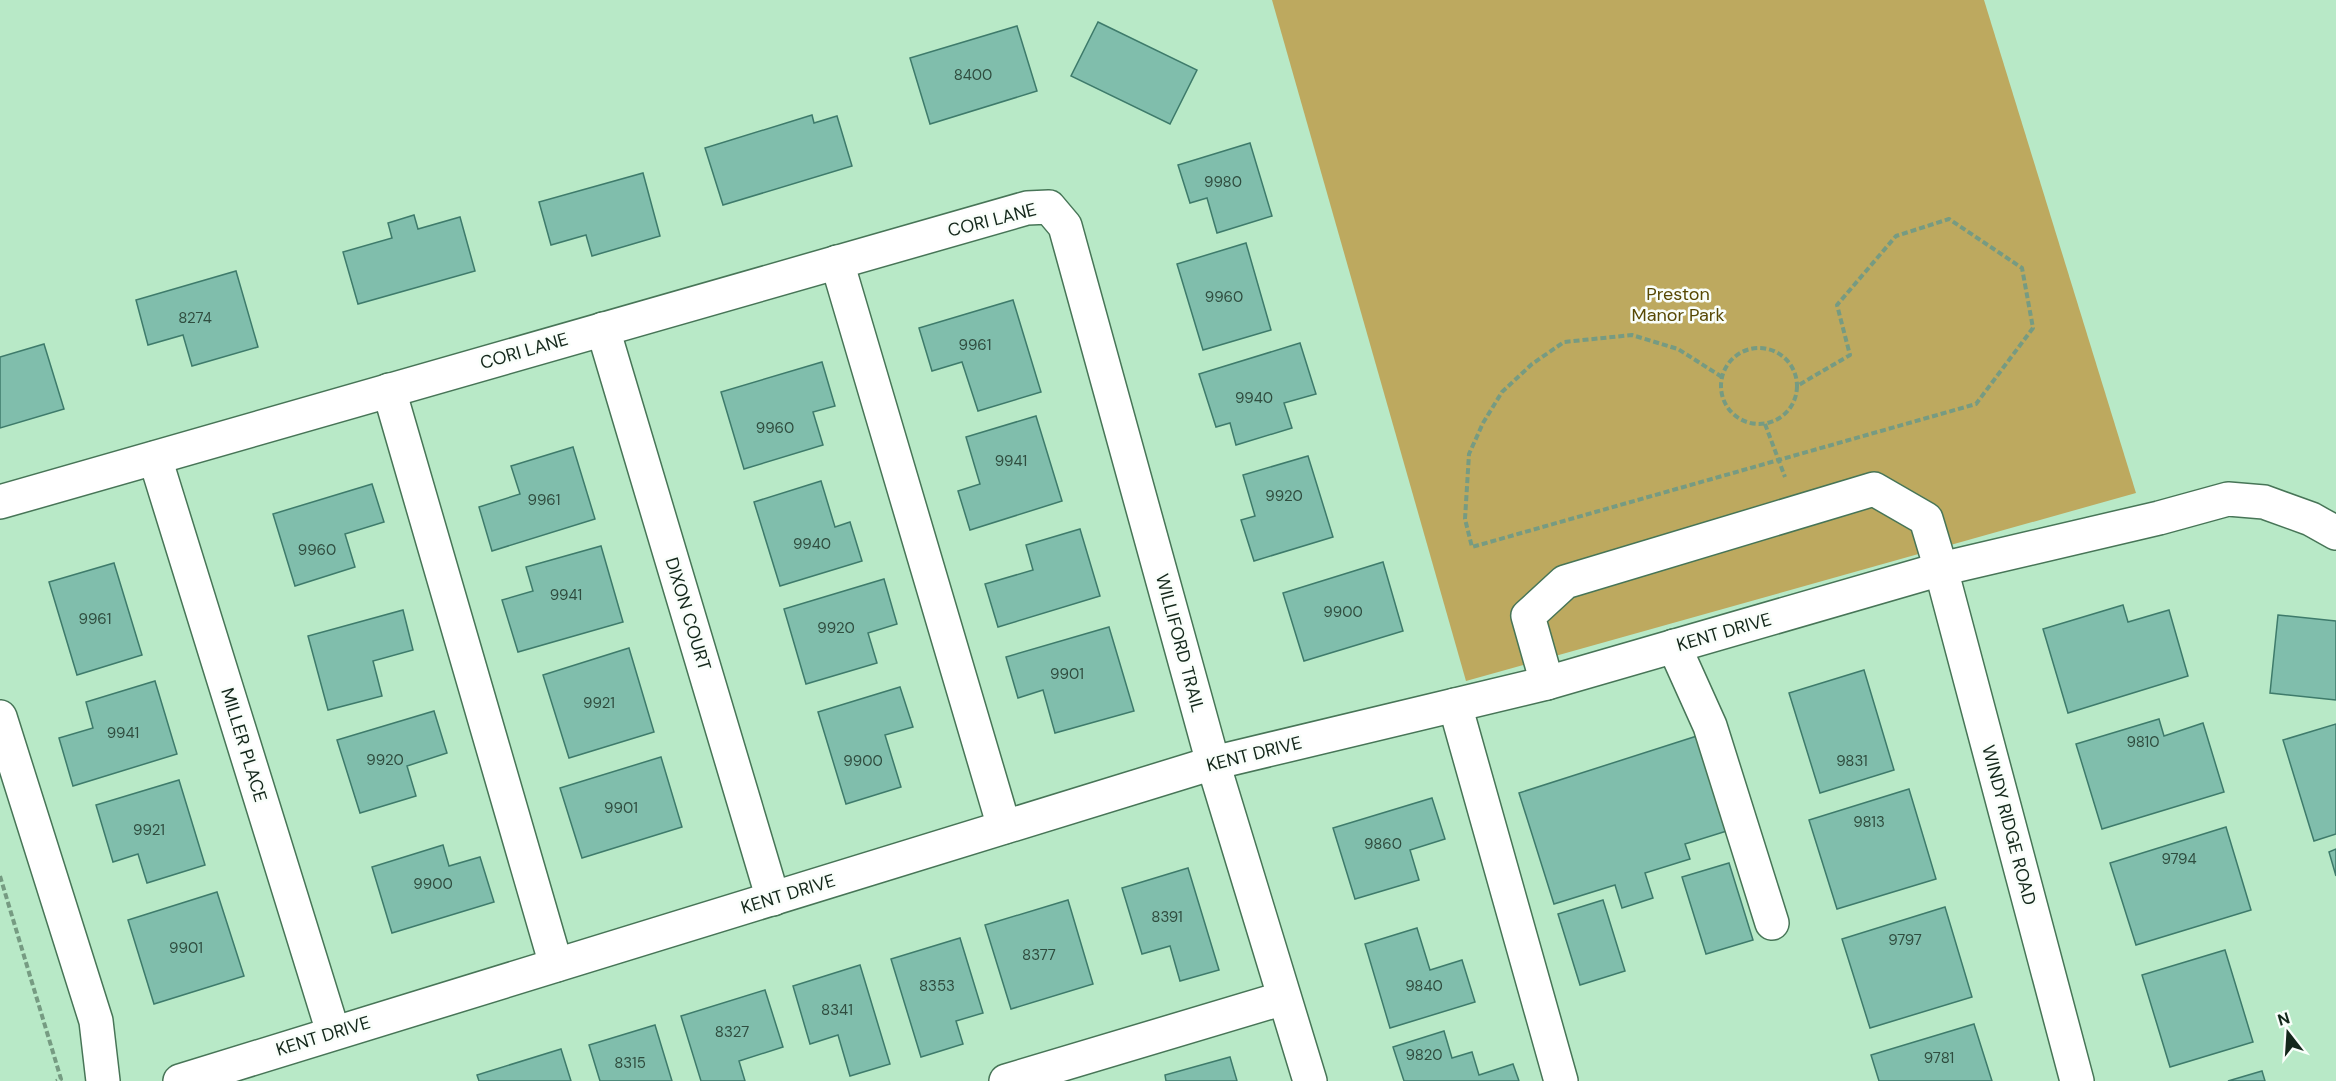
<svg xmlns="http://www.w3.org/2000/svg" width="2336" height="1081" viewBox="0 0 2336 1081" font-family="'DM Sans',sans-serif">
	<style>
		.green { fill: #bda95f }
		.building { fill: #80beac; stroke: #3e7b6b; stroke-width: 1.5 }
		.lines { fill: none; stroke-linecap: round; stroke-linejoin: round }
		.minor-casing { stroke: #477557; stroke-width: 36 }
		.path { stroke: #769b82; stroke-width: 4; stroke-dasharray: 6 3; stroke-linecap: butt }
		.minor { stroke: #fff; stroke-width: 33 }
		.labels { text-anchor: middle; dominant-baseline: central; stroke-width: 5; stroke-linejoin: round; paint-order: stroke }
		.number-label { font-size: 15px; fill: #2f4d3f }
		.street-label { font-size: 18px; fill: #14271b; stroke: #f9fefa }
		.park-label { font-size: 18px; fill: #574804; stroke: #f9fefa }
	</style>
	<rect width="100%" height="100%" fill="#b8e9c7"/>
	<polygon class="green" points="1272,0 1984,0 2136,493 1466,681"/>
	<g class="building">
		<polygon points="1098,22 1197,70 1170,124 1071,76"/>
		<polygon points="1017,26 1037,91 930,124 910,58"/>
		<polygon points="812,115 814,123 837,116 852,166 723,205 705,148"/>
		<polygon points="1250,143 1272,216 1217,233 1207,198 1190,203 1178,165"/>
		<polygon points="643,173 660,236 592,256 586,235 551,245 539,202"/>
		<polygon points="414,215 418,229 460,217 475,271 358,304 343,252 392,238 388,223"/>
		<polygon points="1246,243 1271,330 1203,350 1177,264"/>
		<polygon points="236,271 258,347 192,366 183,335 148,345 136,300"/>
		<polygon points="1013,300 1041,392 978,411 962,362 932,371 919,328"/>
		<polygon points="1300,343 1316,394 1284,403 1292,428 1236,445 1230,423 1216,427 1199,374"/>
		<polygon points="44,344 64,409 0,428 0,357"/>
		<polygon points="822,362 835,406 813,412 823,445 744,469 721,392"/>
		<polygon points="1036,416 1062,501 970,530 958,491 980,484 966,437"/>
		<polygon points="573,447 595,519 492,551 479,507 520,494 511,466"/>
		<polygon points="1308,456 1333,537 1254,561 1241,520 1255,516 1243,475"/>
		<polygon points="821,481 835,527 850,522 862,561 780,586 754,502"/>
		<polygon points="372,484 384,522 345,534 355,567 295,586 273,514"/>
		<polygon points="1080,529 1100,596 998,627 985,584 1033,570 1026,545"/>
		<polygon points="601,546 623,622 518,652 502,600 533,591 526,567"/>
		<polygon points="1383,562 1403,631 1304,661 1283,593"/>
		<polygon points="114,563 142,655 77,675 49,582"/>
		<polygon points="884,579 897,624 868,633 877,663 806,684 784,609"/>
		<polygon points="2123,605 2128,622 2169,610 2188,676 2068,713 2043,629"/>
		<polygon points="403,610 413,650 373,661 382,696 328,710 308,636"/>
		<polygon points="2278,615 2336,621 2336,700 2270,693"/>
		<polygon points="1109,627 1134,711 1055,733 1043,690 1018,698 1006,657"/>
		<polygon points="629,648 654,732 569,758 543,675"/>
		<polygon points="1864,670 1894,770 1820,793 1789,693"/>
		<polygon points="155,681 177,754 73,786 59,738 93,728 86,702"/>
		<polygon points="900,687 913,727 885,735 901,787 846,804 818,712"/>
		<polygon points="434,711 447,753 407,766 416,796 360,813 337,740"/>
		<polygon points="2159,719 2164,736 2203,723 2224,792 2102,829 2076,744"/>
		<polygon points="2336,724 2336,834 2314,841 2283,740"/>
		<polygon points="1700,735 1730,830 1685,844 1690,859 1645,873 1653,898 1622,908 1615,885 1554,904 1519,793"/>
		<polygon points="661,757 682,827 582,858 560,788"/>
		<polygon points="179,780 205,865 147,883 138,854 113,862 96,805"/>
		<polygon points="1909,789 1936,879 1837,909 1809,820"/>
		<polygon points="1432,798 1445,839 1410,850 1419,880 1355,899 1333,828"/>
		<polygon points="2226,827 2251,910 2136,945 2110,863"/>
		<polygon points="443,845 449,866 480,857 494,902 392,933 372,867"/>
		<polygon points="2336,849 2336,876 2329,852"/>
		<polygon points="1729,863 1753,940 1706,954 1682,877"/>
		<polygon points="1188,868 1219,970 1180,981 1170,946 1142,954 1122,888"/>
		<polygon points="217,892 244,976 154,1004 128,920"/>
		<polygon points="1068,900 1093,984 1011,1009 985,925"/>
		<polygon points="1603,900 1625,971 1580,985 1558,914"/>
		<polygon points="1945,907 1972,997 1870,1028 1842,939"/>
		<polygon points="1417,928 1430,970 1462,960 1475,1002 1390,1028 1365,944"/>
		<polygon points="960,938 983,1013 956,1021 963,1044 921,1057 891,959"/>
		<polygon points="2225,950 2253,1042 2170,1067 2142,975"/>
		<polygon points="860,965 890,1064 850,1076 838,1035 810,1044 793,986"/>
		<polygon points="765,990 783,1047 739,1061 745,1081 701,1081 681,1016"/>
		<polygon points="1974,1024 1992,1081 1879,1081 1871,1055"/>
		<polygon points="655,1025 672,1081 600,1081 589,1045"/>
		<polygon points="1444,1031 1452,1058 1472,1052 1479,1075 1513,1064 1519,1081 1404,1081 1393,1047"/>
		<polygon points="561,1049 571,1081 479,1081 477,1075"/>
		<polygon points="1230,1057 1237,1081 1166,1081 1165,1075"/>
		<polygon points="2262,1071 2265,1081 2228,1081"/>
	</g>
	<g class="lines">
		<g class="minor-casing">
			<g id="minor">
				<polyline points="837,262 1004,827"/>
				<polyline points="603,329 773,899"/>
				<polyline points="389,390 556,965"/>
				<polyline points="155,458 333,1032"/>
				<polyline points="0,502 1027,208 1049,207 1065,226 1213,763 1310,1081"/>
				<polyline points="1674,646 1710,726 1772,923"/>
				<polyline points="1547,683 1528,616 1565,582 1874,489 1926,519 1941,569 2077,1081"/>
				<polyline points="1455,705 1561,1081"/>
				<polyline points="0,717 96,1021 103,1081"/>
				<polyline points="180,1081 1213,763 1547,683 1941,569 2159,518 2228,499 2264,502 2311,519 2336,533"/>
				<polyline points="1006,1081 1284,998"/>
			</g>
		</g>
		<g class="path">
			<circle cx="1759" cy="386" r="38"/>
			<polyline points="1722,377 1678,349 1632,335 1564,342 1532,364 1502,392 1483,423 1469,454 1465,519 1472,547 1976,404 2033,328 2022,268 1949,219 1896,236 1837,305 1850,355 1797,386"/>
			<polyline points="1765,424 1785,477"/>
			<polyline points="0,876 61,1079 56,1081"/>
		</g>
		<use href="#minor" class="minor"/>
	</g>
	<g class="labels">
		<g class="number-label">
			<text x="973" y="75">8400</text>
			<text x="1223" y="182">9980</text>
			<text x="1224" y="297">9960</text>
			<text x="195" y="318">8274</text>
			<text x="975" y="345">9961</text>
			<text x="1254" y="398">9940</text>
			<text x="775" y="428">9960</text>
			<text x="1011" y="461">9941</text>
			<text x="1284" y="496">9920</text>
			<text x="544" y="500">9961</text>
			<text x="812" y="544">9940</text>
			<text x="317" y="550">9960</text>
			<text x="566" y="595">9941</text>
			<text x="1343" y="612">9900</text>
			<text x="95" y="619">9961</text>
			<text x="836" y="628">9920</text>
			<text x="1067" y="674">9901</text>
			<text x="599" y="703">9921</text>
			<text x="123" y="733">9941</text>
			<text x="2143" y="742">9810</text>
			<text x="385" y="760">9920</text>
			<text x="863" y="761">9900</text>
			<text x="1852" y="761">9831</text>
			<text x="621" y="808">9901</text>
			<text x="1869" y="822">9813</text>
			<text x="149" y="830">9921</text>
			<text x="1383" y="844">9860</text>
			<text x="2179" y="859">9794</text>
			<text x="433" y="884">9900</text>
			<text x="1167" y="917">8391</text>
			<text x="1905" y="940">9797</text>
			<text x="186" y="948">9901</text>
			<text x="1039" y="955">8377</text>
			<text x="937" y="986">8353</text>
			<text x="1424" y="986">9840</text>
			<text x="837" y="1010">8341</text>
			<text x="732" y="1032">8327</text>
			<text x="1424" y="1055">9820</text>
			<text x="1939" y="1058">9781</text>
			<text x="630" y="1063">8315</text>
		</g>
		<g class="street-label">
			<text transform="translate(992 220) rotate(-14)">CORI LANE</text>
			<text transform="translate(524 351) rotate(-16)">CORI LANE</text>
			<text transform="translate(688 614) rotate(73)">DIXON COURT</text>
			<text transform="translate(1724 632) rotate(-16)">KENT DRIVE</text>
			<text transform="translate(1180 643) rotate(75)">WILLIFORD TRAIL</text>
			<text transform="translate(244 745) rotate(73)">MILLER PLACE</text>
			<text transform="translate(1254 754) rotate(-14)">KENT DRIVE</text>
			<text transform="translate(2009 825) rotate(75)">WINDY RIDGE ROAD</text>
			<text transform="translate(788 894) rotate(-17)">KENT DRIVE</text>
			<text transform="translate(323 1036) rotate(-17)">KENT DRIVE</text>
		</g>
		<g class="park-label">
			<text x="1678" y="294">Preston<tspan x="1678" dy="21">Manor Park</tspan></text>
		</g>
	</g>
	<g transform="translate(2288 1033) rotate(343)" stroke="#f9fefa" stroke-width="4.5" paint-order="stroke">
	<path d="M0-4.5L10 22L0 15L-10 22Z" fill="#14271b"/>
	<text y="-9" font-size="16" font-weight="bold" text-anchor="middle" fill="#14271b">N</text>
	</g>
</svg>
